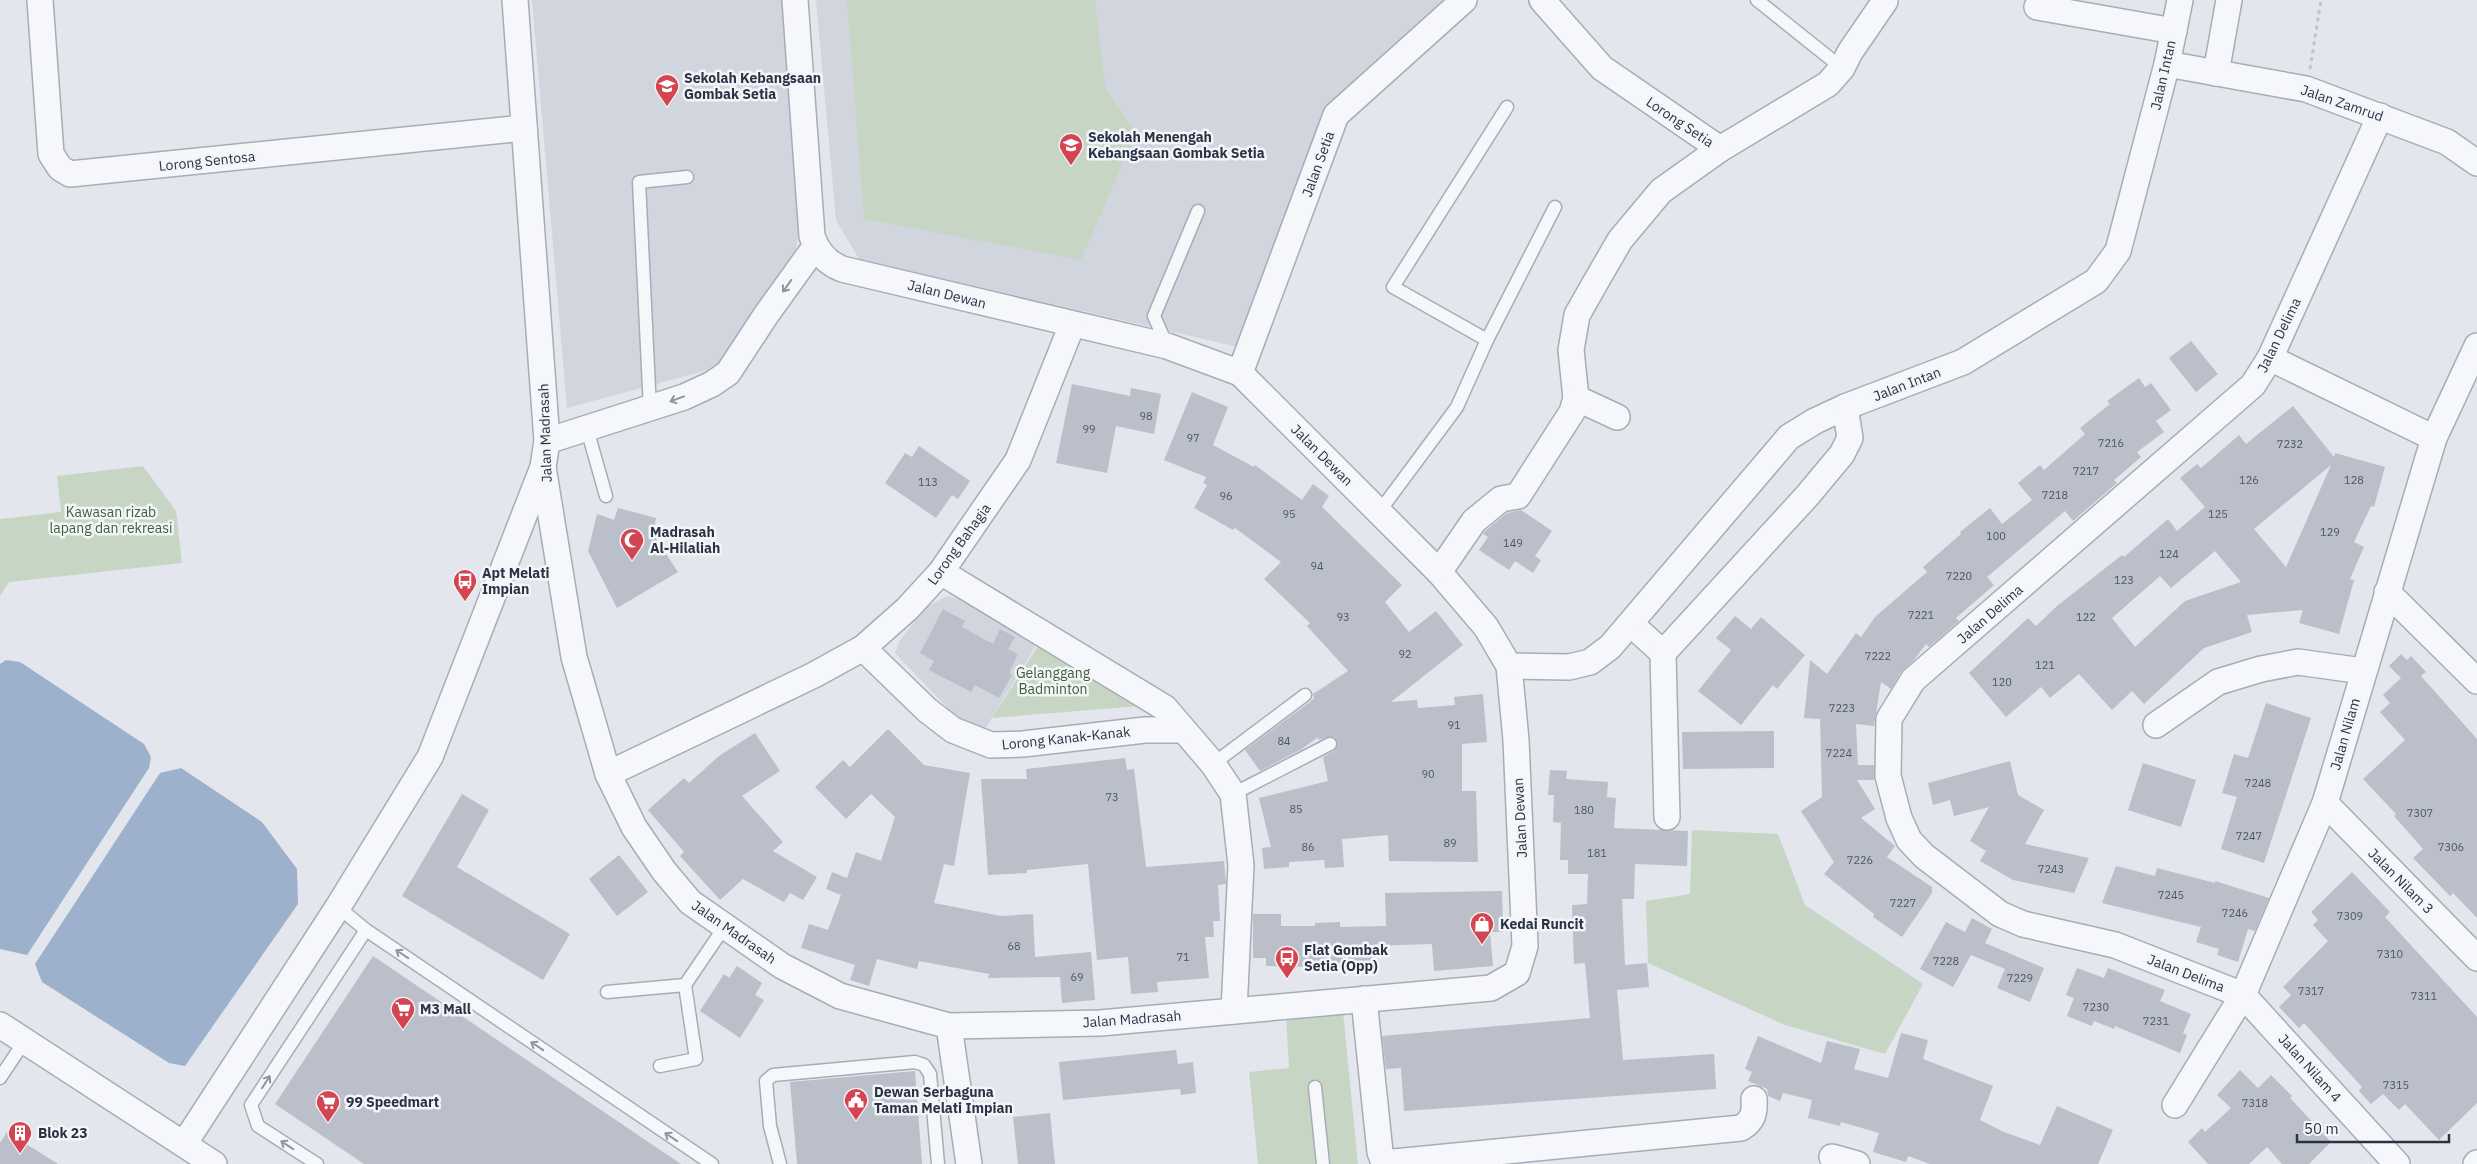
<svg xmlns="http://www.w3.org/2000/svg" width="2477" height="1164" viewBox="0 0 2477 1164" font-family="'IBM Plex Sans',sans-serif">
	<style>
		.built { fill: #d1d5de }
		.green { fill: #c7d6c4 }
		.water { fill: #9eb1cc }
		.building { fill: #babfca; fill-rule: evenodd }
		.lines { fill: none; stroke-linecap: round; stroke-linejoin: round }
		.service-casing { stroke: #a8acb7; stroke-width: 15 }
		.minor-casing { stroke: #a8acb7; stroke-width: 28 }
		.path { stroke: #c1c4cb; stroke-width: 3; stroke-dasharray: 4 4; stroke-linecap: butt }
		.service { stroke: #f6f7fa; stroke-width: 12 }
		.minor { stroke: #f6f7fa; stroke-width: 25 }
		.oneway { stroke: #9094a0 }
		.labels { text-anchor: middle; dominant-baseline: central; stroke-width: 5; stroke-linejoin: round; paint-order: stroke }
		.number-label { font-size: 11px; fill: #4e5566 }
		.street-label { font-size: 14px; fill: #2a3245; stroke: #f3f5f9 }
		.poi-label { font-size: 14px; font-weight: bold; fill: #2a3245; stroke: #f3f5f9; text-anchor: start }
		.park-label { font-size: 14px; fill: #3c6137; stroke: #f3f5f9 }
	</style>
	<rect width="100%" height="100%" fill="#e3e6ec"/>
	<g class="built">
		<polygon points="532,0 783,0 803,214 794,257 715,368 567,408"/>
		<polygon points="816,0 1447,0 1330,111 1242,348 859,259 836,220"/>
		<polygon points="947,596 963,600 1041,637 985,729 962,723 895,653 900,640 926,607"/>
	</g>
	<g class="green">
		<polygon points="847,0 1095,0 1105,87 1136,133 1081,260 864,219"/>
		<polygon points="143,466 176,511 182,563 9,582 0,596 0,519 61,512 57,476"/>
		<polygon points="1043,638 1152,705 992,718"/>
		<polygon points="1692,830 1778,834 1805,905 1923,984 1885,1054 1785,1025 1648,963 1646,901 1690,894"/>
		<polygon points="1343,1012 1358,1164 1258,1164 1249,1072 1289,1068 1286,1016"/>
	</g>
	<g class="water">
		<polygon points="6,660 20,662 144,744 151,757 149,768 27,955 0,949 0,664"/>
		<polygon points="181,768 262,822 297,869 298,904 185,1066 169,1063 42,982 35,964 160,773"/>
	</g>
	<g class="building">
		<polygon points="2191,341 2218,374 2196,392 2169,358"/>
		<polygon points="2139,378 2145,387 2151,383 2171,410 2156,421 2164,432 2137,452 2141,457 2114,480 2117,483 2073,521 2065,511 1987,577 1994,585 1956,618 1959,621 1929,647 1926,644 1914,660 1901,672 1891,689 1881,682 1874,726 1856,724 1858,765 1874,765 1874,780 1857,780 1875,809 1861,818 1895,846 1887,857 1932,887 1932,893 1902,937 1873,917 1874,914 1824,874 1834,862 1801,811 1822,797 1820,719 1804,718 1810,660 1827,674 1856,633 1861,637 1875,617 1927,572 1923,567 1961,534 1960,532 1990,508 2002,524 2032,500 2018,483 2040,465 2044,470 2085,434 2080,428 2110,404 2107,401"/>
		<polygon points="1072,384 1130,396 1131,388 1161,394 1154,434 1116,426 1107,473 1056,463"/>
		<polygon points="1192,392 1228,407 1213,445 1254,467 1255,465 1302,500 1313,484 1329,496 1322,507 1402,585 1385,602 1409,632 1436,611 1463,645 1391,702 1417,700 1418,708 1455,705 1454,697 1483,694 1487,742 1462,744 1462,791 1476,791 1478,862 1389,861 1388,835 1342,839 1344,867 1325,868 1324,860 1289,862 1289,867 1264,869 1262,848 1271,847 1259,798 1328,781 1323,757 1334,751 1338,744 1334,737 1327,737 1319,740 1318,737 1302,749 1260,771 1245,750 1310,702 1314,698 1313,694 1348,671 1307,626 1310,623 1264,579 1281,562 1235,528 1233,530 1194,508 1207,485 1203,483 1206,477 1164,460"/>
		<path d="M2293 406 2334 457 2335 453 2385 467 2374 507 2371 506 2354 542 2364 547 2350 579 2354 580 2339 634 2299 623 2303 610 2247 615 2252 632 2204 648 2144 704 2132 691 2112 710 2079 674 2050 698 2041 687 2006 717 1969 673 2028 618 2036 626 2057 606 2122 555 2124 557 2168 519 2177 531 2205 507 2180 478 2197 464 2201 468 2239 435 2246 444ZM2331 465 2286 567 2254 529ZM2215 551 2241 582 2185 601 2135 647 2112 618 2160 576 2171 588Z"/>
		<polygon points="919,446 970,481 958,499 952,495 936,518 885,483 905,453 912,457"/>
		<polygon points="618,508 656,518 653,534 678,572 617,608 588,551 597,514 614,520"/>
		<polygon points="1521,510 1552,531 1535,556 1541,560 1533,573 1515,561 1509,570 1479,550 1488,537 1483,534 1485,531 1507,513"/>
		<polygon points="943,609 965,621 962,627 993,644 1000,629 1015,637 1008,649 1018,654 1009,673 1012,675 999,698 975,685 971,692 929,670 934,661 920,653"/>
		<polygon points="1735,616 1751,629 1761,617 1805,655 1777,689 1773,685 1741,725 1698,691 1731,650 1716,638"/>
		<polygon points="2401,654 2407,660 2411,656 2426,672 2421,676 2477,739 2477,918 2453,893 2450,896 2413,858 2423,849 2394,816 2396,814 2363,779 2405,740 2380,712 2390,703 2383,695 2401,678 2389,666"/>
		<polygon points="2266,703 2311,718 2264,863 2221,849 2237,797 2222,793 2234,754 2248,758"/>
		<polygon points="888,729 924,765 970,773 954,866 944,864 934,903 1001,916 1033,914 1035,957 1091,952 1095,1000 1062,1003 1060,977 988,978 989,974 919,961 917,969 877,959 869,986 850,980 855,965 801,948 809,924 828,930 841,895 826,889 832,872 847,878 856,852 881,861 895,817 871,794 846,819 815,787 843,760 850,767"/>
		<polygon points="1774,731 1774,768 1683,769 1682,732"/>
		<polygon points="755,733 780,771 742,796 783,842 773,851 817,877 803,900 790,893 784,902 743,879 720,900 680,856 684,852 648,810 684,778 689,783 719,756"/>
		<polygon points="1125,758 1127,770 1134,769 1146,867 1224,861 1226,884 1218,885 1220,921 1213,921 1214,937 1205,937 1209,978 1157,982 1158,992 1131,994 1128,957 1097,960 1088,864 1027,870 1027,873 988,875 981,779 1027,779 1026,769"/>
		<polygon points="2010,761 2018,795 2044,810 2025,844 2089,858 2074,893 2013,880 1980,861 1986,851 1970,841 1989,807 1954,816 1950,800 1933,805 1928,783"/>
		<polygon points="2143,763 2196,780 2181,827 2128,810"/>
		<polygon points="1550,770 1567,771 1566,779 1608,782 1607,797 1616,798 1614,828 1688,831 1687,866 1635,864 1634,899 1622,899 1625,965 1647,963 1649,987 1617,990 1623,1060 1714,1054 1716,1089 1404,1111 1401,1068 1386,1069 1382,1036 1590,1018 1585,963 1574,964 1572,905 1587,904 1588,874 1568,874 1568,860 1560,860 1561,823 1553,822 1554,795 1548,795"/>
		<polygon points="462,794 489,810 457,867 570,934 543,980 402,896"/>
		<polygon points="619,855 648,892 617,916 589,879"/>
		<polygon points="2116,866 2155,876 2157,868 2215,883 2215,881 2269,898 2255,931 2248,929 2238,962 2217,955 2219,949 2196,942 2201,927 2102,903"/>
		<polygon points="2352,872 2390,912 2385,917 2477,1017 2477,1103 2439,1140 2405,1104 2399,1110 2383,1094 2371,1104 2359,1091 2362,1087 2304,1023 2299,1028 2279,1007 2291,995 2283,987 2328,941 2313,925 2318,920 2311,912"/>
		<polygon points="1502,891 1503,932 1490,932 1493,966 1434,971 1432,944 1373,946 1374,968 1266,966 1266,958 1253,958 1253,914 1281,914 1281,926 1315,926 1315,923 1340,922 1340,927 1386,926 1385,893"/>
		<polygon points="1972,918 1992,929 1985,943 2044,968 2030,1002 1997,988 2005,969 1971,955 1953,987 1920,969 1946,922 1965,932"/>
		<polygon points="373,956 681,1164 364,1164 275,1104"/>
		<polygon points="737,966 762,983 755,995 764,1000 740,1038 700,1011 724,974 729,978"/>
		<polygon points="2077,968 2104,978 2108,968 2165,990 2160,1001 2191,1014 2183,1033 2187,1035 2180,1053 2115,1026 2114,1029 2094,1021 2092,1026 2067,1016 2074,998 2066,995"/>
		<polygon points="1901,1033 1928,1040 1923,1059 1993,1086 1980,1120 2004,1132 2040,1145 2057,1106 2113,1130 2098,1164 1930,1164 1908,1156 1906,1162 1873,1152 1879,1133 1841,1122 1840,1126 1808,1118 1812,1100 1783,1093 1780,1101 1768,1096 1767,1089 1748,1081 1752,1072 1745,1069 1758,1036 1821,1063 1827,1041 1860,1049 1854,1069 1888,1078"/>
		<polygon points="1176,1050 1178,1064 1193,1062 1196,1093 1181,1095 1180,1089 1063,1100 1059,1062"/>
		<polygon points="2240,1070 2258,1088 2271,1075 2292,1096 2290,1098 2331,1142 2309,1164 2282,1164 2267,1147 2249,1164 2208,1164 2188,1142 2202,1128 2205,1132 2231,1108 2217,1095"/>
		<polygon points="915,1071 922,1164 797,1164 790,1082"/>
		<polygon points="1050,1113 1055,1164 1018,1164 1013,1117"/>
		<polygon points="7,1132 58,1164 0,1164 0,1143"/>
	</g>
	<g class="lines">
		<g class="service-casing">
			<g id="service">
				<polyline points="1757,0 1842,68"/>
				<polyline points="1487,340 1555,207"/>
				<polyline points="1167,346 1154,316 1198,211"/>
				<polyline points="650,409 639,182 687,177"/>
				<polyline points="587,429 606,496"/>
				<polyline points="1379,512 1457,407 1487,340 1393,287 1507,107"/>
				<polyline points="1213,764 1305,695"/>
				<polyline points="1233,794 1330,744"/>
				<polyline points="338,907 366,930 712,1164"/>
				<polyline points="607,992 685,985 725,926"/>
				<polyline points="660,1066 696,1059 685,985"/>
				<polyline points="0,1078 24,1042"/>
				<polyline points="1315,1087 1323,1164"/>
				<polyline points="317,1164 258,1126 251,1105 366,930"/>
				<polyline points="780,1164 770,1126 766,1081 773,1075 915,1062 924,1065 930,1074 938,1164"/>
			</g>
		</g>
		<g class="minor-casing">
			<g id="minor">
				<polyline points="40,0 51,154 60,168 70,174 524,128"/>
				<path d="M515 0 547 441 543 467 574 657 608 774 634 827 664 871 690 902 782 966 840 996 949 1026 1100 1023 1491 988 1517 973 1525 946 1516 740 1509 666 1486 627 1439 572 1240 373 1167 346 842 269C827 263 817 252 812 236L795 0"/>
				<polyline points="1542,0 1602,68 1720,149 1828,84 1842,68 1850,52 1885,1"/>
				<polyline points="2037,7 2174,31"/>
				<polyline points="2167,64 2306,89 2447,142 2477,163"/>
				<polyline points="2216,73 2229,0"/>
				<polyline points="2380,116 2270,358 2253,385 1913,680 1889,719 1888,776 1899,818 1909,840 1924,856 2000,914 2023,924 2115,945 2243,995 2397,1164"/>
				<polyline points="2270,358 2434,438"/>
				<polyline points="1240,373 1336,115 1464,0"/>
				<polyline points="1576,398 1571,350 1577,315 1594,285 1620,240 1661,191 1720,149"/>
				<polyline points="547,441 684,397 712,384 728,373 766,315 815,247"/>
				<polyline points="941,572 1165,708 1213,764 1233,794 1241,865 1234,1011"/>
				<polyline points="1439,572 1474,521 1501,499 1518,496 1572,412 1576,398 1617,417"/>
				<polyline points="2387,592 2477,681"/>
				<polyline points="1631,624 1663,653"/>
				<polyline points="863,648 927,710 953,730 991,745 1023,744 1145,730 1183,730"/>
				<polyline points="1509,666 1569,667 1590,662 1610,647 1789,437 1815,421 1845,407 1963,362 2096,281 2118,251 2167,64 2180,0"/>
				<polyline points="2156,725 2218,682 2261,669 2298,662 2363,671"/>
				<polyline points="608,774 814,675 863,648 907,609 941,572 1018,460 1072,325"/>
				<polyline points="2325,803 2477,958"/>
				<polyline points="1667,817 1663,653 1807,496 1842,454 1850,438 1845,407"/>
				<path d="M1364 999 1380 1152 1383 1160 1394 1162 1741 1128C1753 1121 1755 1113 1754 1099"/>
				<polyline points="0,1025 214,1164"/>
				<polyline points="949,1026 969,1164"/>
				<polyline points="2175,1105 2243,995 2325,803 2434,438 2477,346"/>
				<polyline points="184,1144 338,907 430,757 543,467"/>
				<polyline points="1832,1157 1857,1164"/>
				<polyline points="2476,1164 2477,1163"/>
			</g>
		</g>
		<polyline class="path" points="2310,69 2321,0"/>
		<use href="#service" class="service"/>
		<use href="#minor" class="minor"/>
	</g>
	<defs><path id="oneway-shaft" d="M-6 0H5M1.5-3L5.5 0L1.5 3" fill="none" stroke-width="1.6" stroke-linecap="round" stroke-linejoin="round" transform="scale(1.25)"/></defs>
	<g class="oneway">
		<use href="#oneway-shaft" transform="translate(787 286) rotate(126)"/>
		<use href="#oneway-shaft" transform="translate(677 399) rotate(160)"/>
		<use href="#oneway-shaft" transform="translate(402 954) rotate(-146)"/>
		<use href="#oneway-shaft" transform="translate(537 1046) rotate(-146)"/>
		<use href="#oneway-shaft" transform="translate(266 1082) rotate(-57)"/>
		<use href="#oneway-shaft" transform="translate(671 1137) rotate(-146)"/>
		<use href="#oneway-shaft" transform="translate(287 1145) rotate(-147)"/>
	</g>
	<defs>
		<g id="school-pin" transform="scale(1.25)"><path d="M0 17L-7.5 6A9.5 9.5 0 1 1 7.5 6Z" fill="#d34651" stroke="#f3f5f9"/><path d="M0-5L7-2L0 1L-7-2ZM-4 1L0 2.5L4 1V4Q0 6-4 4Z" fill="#fff"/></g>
		<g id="mosque-pin" transform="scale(1.25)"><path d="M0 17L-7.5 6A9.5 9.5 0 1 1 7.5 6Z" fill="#d34651" stroke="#f3f5f9"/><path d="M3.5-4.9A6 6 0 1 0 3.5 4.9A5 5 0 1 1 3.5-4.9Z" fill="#fff"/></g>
		<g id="bus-pin" transform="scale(1.25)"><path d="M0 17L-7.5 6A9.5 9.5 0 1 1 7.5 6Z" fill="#d34651" stroke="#f3f5f9"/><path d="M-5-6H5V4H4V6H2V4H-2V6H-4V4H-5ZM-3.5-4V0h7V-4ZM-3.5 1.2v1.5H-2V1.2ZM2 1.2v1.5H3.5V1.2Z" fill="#fff"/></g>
		<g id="shop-pin" transform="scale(1.25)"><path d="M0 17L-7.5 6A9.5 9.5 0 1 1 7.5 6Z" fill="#d34651" stroke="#f3f5f9"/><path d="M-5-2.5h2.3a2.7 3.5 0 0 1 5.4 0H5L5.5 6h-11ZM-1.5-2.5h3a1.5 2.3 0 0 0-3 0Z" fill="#fff"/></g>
		<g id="supermarket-pin" transform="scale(1.25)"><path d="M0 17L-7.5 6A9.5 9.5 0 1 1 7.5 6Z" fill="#d34651" stroke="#f3f5f9"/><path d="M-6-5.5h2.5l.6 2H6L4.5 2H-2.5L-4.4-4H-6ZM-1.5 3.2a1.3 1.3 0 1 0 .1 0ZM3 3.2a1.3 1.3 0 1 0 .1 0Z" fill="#fff"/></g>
		<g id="civic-pin" transform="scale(1.25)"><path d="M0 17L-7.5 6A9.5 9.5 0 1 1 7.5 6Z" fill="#d34651" stroke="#f3f5f9"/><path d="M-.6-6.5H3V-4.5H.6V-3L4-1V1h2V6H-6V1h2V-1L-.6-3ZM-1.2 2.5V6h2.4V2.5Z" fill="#fff"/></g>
		<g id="building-pin" transform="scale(1.25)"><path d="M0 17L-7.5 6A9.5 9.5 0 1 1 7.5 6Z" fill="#d34651" stroke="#f3f5f9"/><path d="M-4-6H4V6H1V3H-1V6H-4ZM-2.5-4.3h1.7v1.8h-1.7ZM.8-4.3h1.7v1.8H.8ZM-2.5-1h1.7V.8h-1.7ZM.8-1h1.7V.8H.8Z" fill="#fff"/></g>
	</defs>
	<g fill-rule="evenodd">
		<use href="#school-pin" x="667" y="86"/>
		<use href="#school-pin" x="1071" y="145"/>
		<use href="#mosque-pin" x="632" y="540"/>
		<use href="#bus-pin" x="465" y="581"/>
		<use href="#shop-pin" x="1482" y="924"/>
		<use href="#bus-pin" x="1287" y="958"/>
		<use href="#supermarket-pin" x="403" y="1009"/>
		<use href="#civic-pin" x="856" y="1100"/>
		<use href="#supermarket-pin" x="328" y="1102"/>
		<use href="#building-pin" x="20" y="1133"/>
	</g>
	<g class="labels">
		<g class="number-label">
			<text x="1146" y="416">98</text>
			<text x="1089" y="429">99</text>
			<text x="1193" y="438">97</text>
			<text x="2111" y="443">7216</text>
			<text x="2290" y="444">7232</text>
			<text x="2086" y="471">7217</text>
			<text x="2249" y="480">126</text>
			<text x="2354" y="480">128</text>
			<text x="928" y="482">113</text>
			<text x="2055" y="495">7218</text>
			<text x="1226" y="496">96</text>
			<text x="1289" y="514">95</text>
			<text x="2218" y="514">125</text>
			<text x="2330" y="532">129</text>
			<text x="1996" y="536">100</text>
			<text x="1513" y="543">149</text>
			<text x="2169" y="554">124</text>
			<text x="1317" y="566">94</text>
			<text x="1959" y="576">7220</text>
			<text x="2124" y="580">123</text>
			<text x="1921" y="615">7221</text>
			<text x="1343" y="617">93</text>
			<text x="2086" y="617">122</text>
			<text x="1405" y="654">92</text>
			<text x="1878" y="656">7222</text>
			<text x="2045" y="665">121</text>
			<text x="2002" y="682">120</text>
			<text x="1842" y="708">7223</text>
			<text x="1454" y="725">91</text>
			<text x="1284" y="741">84</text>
			<text x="1839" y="753">7224</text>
			<text x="1428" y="774">90</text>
			<text x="2258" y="783">7248</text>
			<text x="1112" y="797">73</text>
			<text x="1296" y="809">85</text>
			<text x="1584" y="810">180</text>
			<text x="2420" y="813">7307</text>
			<text x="2249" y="836">7247</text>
			<text x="1450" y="843">89</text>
			<text x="1308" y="847">86</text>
			<text x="2451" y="847">7306</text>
			<text x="1597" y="853">181</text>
			<text x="1860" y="860">7226</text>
			<text x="2051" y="869">7243</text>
			<text x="2171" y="895">7245</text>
			<text x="1903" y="903">7227</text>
			<text x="2235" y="913">7246</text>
			<text x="2350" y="916">7309</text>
			<text x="1014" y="946">68</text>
			<text x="2390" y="954">7310</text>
			<text x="1183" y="957">71</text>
			<text x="1946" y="961">7228</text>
			<text x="1077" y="977">69</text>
			<text x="2020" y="978">7229</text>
			<text x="2311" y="991">7317</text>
			<text x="2424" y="996">7311</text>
			<text x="2096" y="1007">7230</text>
			<text x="2156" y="1021">7231</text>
			<text x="2396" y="1085">7315</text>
			<text x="2255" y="1103">7318</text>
		</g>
		<g class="street-label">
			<text transform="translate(2163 75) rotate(-77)">Jalan Intan</text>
			<text transform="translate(2342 103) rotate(19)">Jalan Zamrud</text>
			<text transform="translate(1680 122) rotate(34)">Lorong Setia</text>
			<text transform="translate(207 161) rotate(-6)">Lorong Sentosa</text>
			<text transform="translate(1318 164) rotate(-70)">Jalan Setia</text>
			<text transform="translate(947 294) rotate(14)">Jalan Dewan</text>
			<text transform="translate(2279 335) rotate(-64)">Jalan Delima</text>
			<text transform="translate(1907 384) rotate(-21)">Jalan Intan</text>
			<text transform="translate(545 433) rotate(-92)">Jalan Madrasah</text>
			<text transform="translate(1322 455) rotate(45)">Jalan Dewan</text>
			<text transform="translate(959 544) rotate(-54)">Lorong Bahagia</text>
			<text transform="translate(1990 614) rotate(-41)">Jalan Delima</text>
			<text transform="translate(2345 734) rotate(-74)">Jalan Nilam</text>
			<text transform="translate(1066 738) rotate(-6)">Lorong Kanak-Kanak</text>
			<text transform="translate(1520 818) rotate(-93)">Jalan Dewan</text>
			<text transform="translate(2401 881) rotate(45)">Jalan Nilam 3</text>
			<text transform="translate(734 932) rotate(35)">Jalan Madrasah</text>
			<text transform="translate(2186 973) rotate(21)">Jalan Delima</text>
			<text transform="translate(1132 1019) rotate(-4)">Jalan Madrasah</text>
			<text transform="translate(2310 1068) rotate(48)">Jalan Nilam 4</text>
		</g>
		<g class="poi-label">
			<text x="684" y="78">Sekolah Kebangsaan<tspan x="684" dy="16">Gombak Setia</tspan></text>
			<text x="1088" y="137">Sekolah Menengah<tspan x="1088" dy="16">Kebangsaan Gombak Setia</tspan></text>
			<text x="650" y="532">Madrasah<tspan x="650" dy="16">Al-Hilaliah</tspan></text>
			<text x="482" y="573">Apt Melati<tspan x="482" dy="16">Impian</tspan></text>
			<text x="1500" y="924">Kedai Runcit</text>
			<text x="1304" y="950">Flat Gombak<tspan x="1304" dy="16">Setia (Opp)</tspan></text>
			<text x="420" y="1009">M3 Mall</text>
			<text x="874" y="1092">Dewan Serbaguna<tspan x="874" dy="16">Taman Melati Impian</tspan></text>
			<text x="346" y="1102">99 Speedmart</text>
			<text x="38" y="1133">Blok 23</text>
		</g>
		<g class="park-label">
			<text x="111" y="512">Kawasan rizab<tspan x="111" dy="16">lapang dan rekreasi</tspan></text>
			<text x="1053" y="673">Gelanggang<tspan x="1053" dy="16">Badminton</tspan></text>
		</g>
	</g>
	<path d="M2297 1134v8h152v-8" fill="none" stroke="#2a3245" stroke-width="2.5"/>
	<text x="2304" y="1134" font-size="15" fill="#2a3245" stroke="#f3f5f9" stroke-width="4" paint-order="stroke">50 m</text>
</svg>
